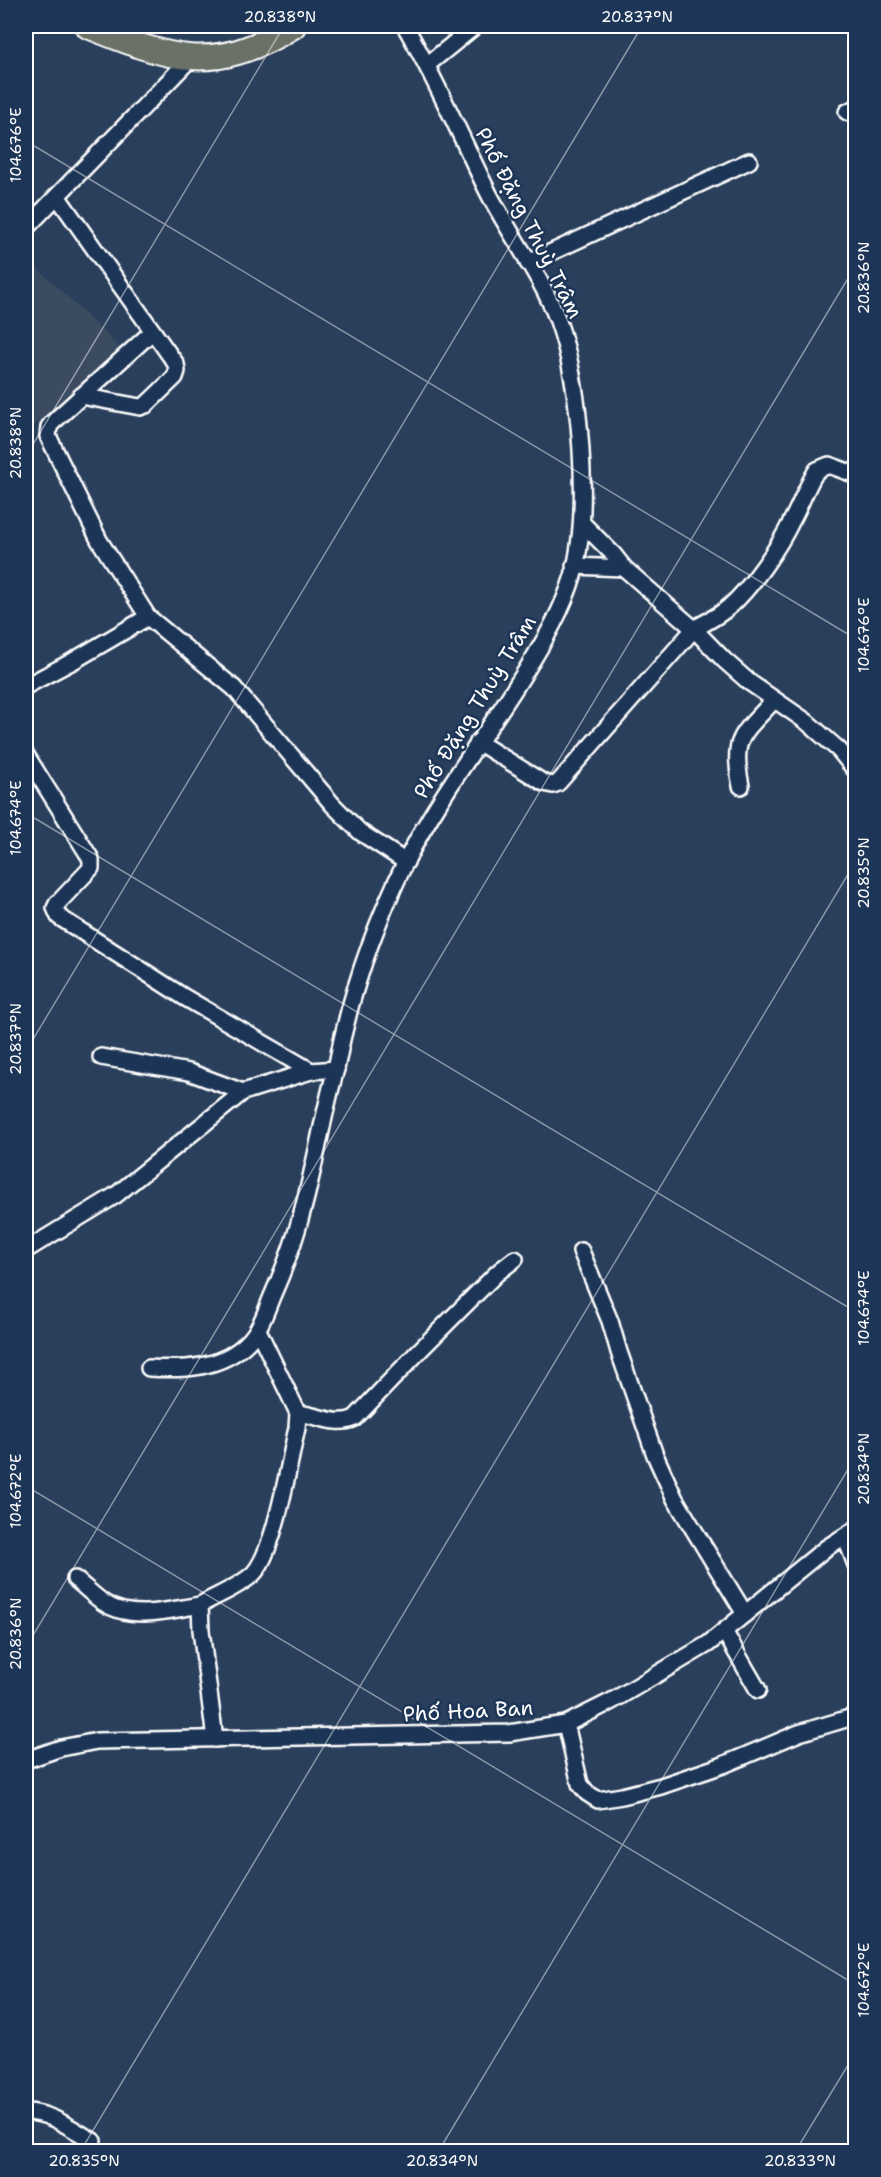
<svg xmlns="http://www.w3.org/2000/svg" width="881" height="2177" viewBox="0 0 881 2177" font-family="'Shantell Sans',sans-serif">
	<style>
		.built { fill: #3a4b60 }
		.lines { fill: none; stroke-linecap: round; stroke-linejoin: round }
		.street-casing { stroke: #fff; stroke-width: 20 }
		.primary-casing { stroke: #fff; stroke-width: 28 }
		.street { stroke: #1d3557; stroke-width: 15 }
		.primary { stroke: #6a7166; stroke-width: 24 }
		.ticks { fill: none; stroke: #fff; stroke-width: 1.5; stroke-opacity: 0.45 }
		.labels { text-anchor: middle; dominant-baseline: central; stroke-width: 5; stroke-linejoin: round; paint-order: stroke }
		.street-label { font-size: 21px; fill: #fff; stroke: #1d3557 }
		.neatline { fill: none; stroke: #fff; stroke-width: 2 }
		.ticks-label { font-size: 15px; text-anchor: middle; fill: #fff }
	</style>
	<rect width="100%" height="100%" fill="#2a3f5b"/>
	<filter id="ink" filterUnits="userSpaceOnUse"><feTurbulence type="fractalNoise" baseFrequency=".0167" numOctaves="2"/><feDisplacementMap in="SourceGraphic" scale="12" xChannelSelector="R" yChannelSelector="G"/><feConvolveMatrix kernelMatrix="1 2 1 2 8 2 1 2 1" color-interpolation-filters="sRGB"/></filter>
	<g filter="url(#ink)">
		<polygon class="built" points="26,257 120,348 26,433"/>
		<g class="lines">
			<g class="street-casing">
				<g id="street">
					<polyline points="427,65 475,26"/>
					<polyline points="847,112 856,108"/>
					<polyline points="57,196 176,364 177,371 175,377 146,405 140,407 81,396"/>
					<polyline points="26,228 192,57"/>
					<polyline points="528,263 749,161"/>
					<polyline points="152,332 52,423 49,427 48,436 99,540 148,617 234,688 333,805 360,832 406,862"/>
					<polyline points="582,523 613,554 624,568 694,629 724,660 749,682 807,722 839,750 856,771"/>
					<polyline points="574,566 624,568"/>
					<polyline points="26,686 73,661 148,617"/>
					<path d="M478 742 544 783 553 785 558 783 694 629C706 622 719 616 729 607 752 587 779 547 792 520 801 504 807 485 817 470L829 465 856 475"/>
					<polyline points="26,755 91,859 91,868 57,904 55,908 59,917 184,997 311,1071"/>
					<path d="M741 786C731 736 742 736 774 700"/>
					<polyline points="101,1057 189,1072 243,1092"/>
					<path d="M26 1250 116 1195 243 1092 311 1071 336 1069C349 997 373 929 405 863 439 795 487 734 527 669 545 640 563 609 573 576 591 510 581 386 558 321 541 275 509 234 487 190 460 135 436 79 405 26"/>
					<polyline points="581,1251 610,1321 619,1352 655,1455 675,1499 745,1614"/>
					<path d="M149 1368C184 1370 221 1369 248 1342 261 1329 266 1310 273 1294 284 1269 294 1243 301 1216 315 1168 322 1118 336 1069"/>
					<path d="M298 1413C317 1415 337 1427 355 1418L420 1350 497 1273 515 1259"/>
					<polyline points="845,1536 856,1565"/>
					<path d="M75 1579C85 1587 94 1596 104 1603 131 1621 171 1610 200 1605"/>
					<polyline points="724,1631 758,1690"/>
					<polyline points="566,1724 580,1784 587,1793 598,1800 622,1796 661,1786 723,1765 799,1733 856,1716"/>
					<path d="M215 1739 201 1630 200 1605C217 1595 239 1587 253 1574 275 1552 289 1462 297 1428L298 1413 258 1330"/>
					<polyline points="26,1760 61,1748 97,1741 509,1733 566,1724 612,1701 708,1644 826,1548 856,1529"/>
					<path d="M26 2112C50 2112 72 2129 93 2141"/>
				</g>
			</g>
			<g class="primary-casing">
				<path id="primary" d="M88 26C170 59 212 76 293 26"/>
			</g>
			<use href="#street" class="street"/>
			<use href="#primary" class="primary"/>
		</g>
	</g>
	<path class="ticks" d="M26 141 856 639M26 456 284 26M26 813 856 1312M26 1051 642 26M26 1486 856 1985M26 1647 856 265M80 2152 856 861M438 2152 856 1456M795 2152 856 2052"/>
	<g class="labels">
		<g class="street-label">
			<text transform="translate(529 223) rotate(63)">Phố Đặng Thuỳ Trâm</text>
			<text transform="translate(475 707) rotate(-58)">Phố Đặng Thuỳ Trâm</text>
			<text transform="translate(468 1711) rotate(-3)">Phố Hoa Ban</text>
		</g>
	</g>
	<rect width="881" height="2177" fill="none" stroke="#1d3557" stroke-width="66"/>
	<rect x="33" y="33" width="815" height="2111" class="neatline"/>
	<g class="ticks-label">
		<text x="280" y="22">20.838°N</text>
		<text x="637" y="22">20.837°N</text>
		<text transform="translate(16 145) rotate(-90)" y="5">104.676°E</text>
		<text transform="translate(864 278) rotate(-90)" y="5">20.836°N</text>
		<text transform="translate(16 443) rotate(-90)" y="5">20.838°N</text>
		<text transform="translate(864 635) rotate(-90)" y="5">104.676°E</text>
		<text transform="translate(16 818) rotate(-90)" y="5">104.674°E</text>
		<text transform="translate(864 873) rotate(-90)" y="5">20.835°N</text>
		<text transform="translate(16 1039) rotate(-90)" y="5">20.837°N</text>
		<text transform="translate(864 1308) rotate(-90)" y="5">104.674°E</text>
		<text transform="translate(864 1469) rotate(-90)" y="5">20.834°N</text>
		<text transform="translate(16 1491) rotate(-90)" y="5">104.672°E</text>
		<text transform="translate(16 1634) rotate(-90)" y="5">20.836°N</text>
		<text transform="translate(864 1980) rotate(-90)" y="5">104.672°E</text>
		<text x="84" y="2166">20.835°N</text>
		<text x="442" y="2166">20.834°N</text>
		<text x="800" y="2166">20.833°N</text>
	</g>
</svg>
